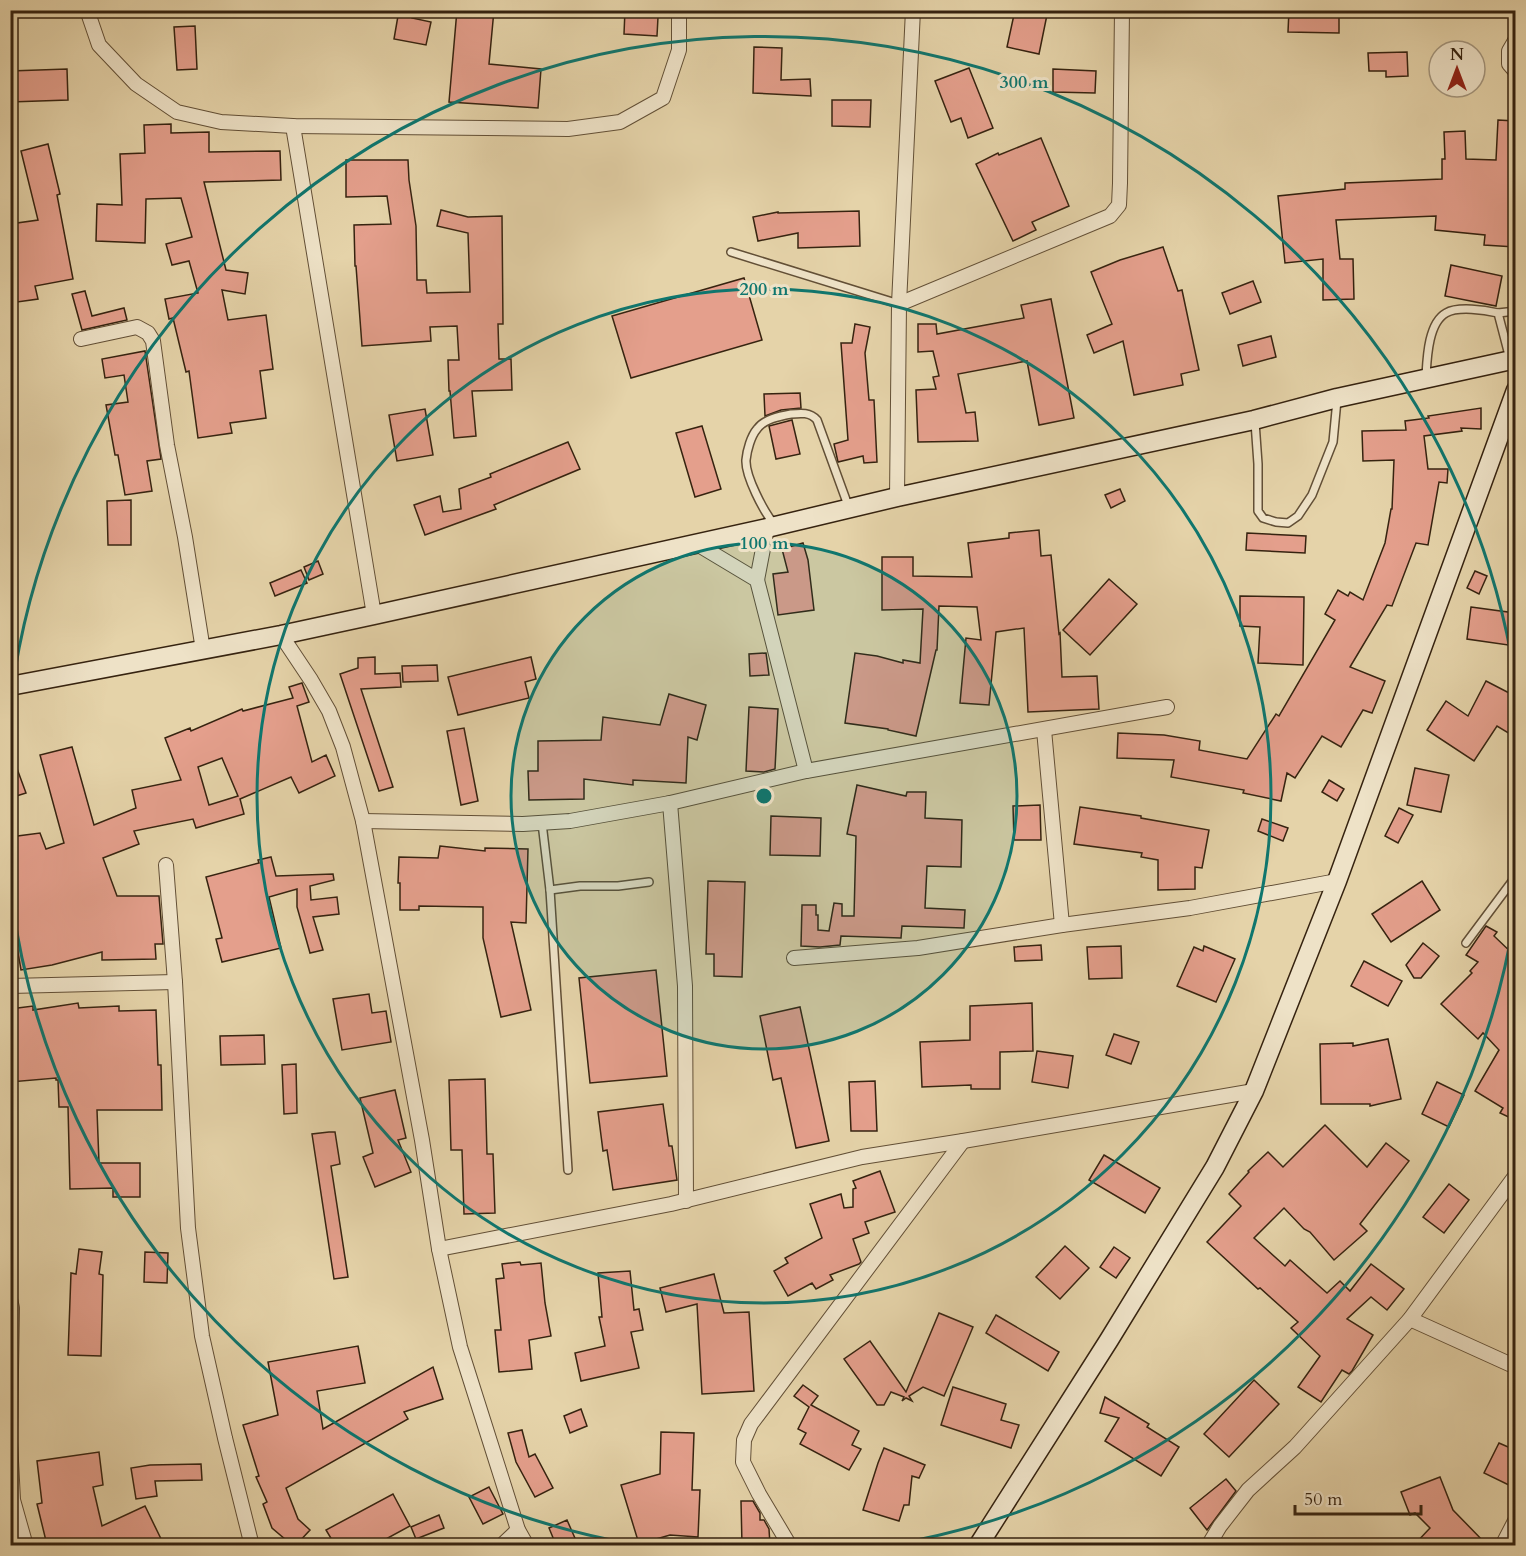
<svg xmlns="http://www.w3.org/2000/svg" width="1526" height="1556" viewBox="0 0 1526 1556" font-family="Cardo,serif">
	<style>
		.building { fill: #e49f8c; stroke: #362310; stroke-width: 1.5; fill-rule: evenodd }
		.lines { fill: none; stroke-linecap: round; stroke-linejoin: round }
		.lane-casing { stroke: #624f36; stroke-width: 10 }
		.street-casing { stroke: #624f36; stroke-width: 16 }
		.secondary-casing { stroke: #362310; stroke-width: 21 }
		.lane { stroke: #eee2c7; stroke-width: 7 }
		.street { stroke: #eee2c7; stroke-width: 14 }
		.secondary { stroke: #eee2c7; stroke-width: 18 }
		.ring { fill: none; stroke: #0f766e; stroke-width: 3 }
		.centre { fill: #0f766e; stroke: #eee2c7; stroke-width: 3 }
		.ring-label { font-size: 18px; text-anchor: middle; font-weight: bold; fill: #0f766e; stroke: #eee2c7; stroke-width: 6; stroke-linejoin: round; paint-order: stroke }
	</style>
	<rect width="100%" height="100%" fill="#e5d3a9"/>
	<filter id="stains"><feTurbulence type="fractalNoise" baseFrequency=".00333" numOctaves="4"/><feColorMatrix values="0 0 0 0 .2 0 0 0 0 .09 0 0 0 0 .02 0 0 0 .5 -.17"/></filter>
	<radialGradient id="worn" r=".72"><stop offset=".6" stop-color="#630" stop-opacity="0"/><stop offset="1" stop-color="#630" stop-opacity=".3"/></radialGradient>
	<g class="building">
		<polygon points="399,10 414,10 412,18 431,22 426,45 394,39"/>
		<polygon points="457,10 494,10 489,64 541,69 538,108 449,102"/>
		<polygon points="625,10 651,10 651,17 658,17 657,36 624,34"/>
		<polygon points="1015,10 1048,10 1039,54 1007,47"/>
		<polygon points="1289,10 1339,10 1339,33 1288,32"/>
		<polygon points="195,26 197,69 177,70 174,27"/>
		<polygon points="754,47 782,48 781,80 810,79 811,96 753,93"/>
		<polygon points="1407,52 1408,76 1386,77 1386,71 1369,71 1368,53"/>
		<polygon points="969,68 993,128 968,138 961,118 951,122 935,81"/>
		<polygon points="67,69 68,100 10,102 10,71"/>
		<polygon points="1053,69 1096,71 1095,93 1053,92"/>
		<polygon points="832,100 871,100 870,127 832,126"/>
		<polygon points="1498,120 1515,121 1515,247 1484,245 1485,235 1435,230 1436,216 1336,220 1340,259 1353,259 1354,299 1323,300 1323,259 1285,263 1278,196 1345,189 1345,183 1442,179 1442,159 1445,159 1444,132 1465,131 1466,159 1496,160"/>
		<polygon points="171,124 171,133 209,132 209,152 280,151 281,180 204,182 226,270 248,273 245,294 222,290 228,320 266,315 273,369 260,371 266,418 230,423 232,433 198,438 189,371 186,372 173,318 169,319 165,299 198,293 189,261 172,265 166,244 192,237 181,198 146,199 145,243 96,241 97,204 122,205 120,154 145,153 144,125"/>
		<polygon points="1041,138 1069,206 1032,222 1036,230 1013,241 976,164 998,153 999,155"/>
		<polygon points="48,144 60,194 57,195 73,279 35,286 38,299 10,303 10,224 38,220 21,151"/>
		<polygon points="346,160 408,160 409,180 416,226 417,280 426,280 427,293 470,292 468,233 437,226 441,210 468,217 502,216 503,324 498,324 499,359 511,359 512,390 472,391 476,436 454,438 450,391 449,391 448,360 459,360 457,326 430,327 431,341 362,346 356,266 355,266 354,225 391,224 387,196 346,197"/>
		<polygon points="859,211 860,246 798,248 798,233 758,241 753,217 778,212 778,213"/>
		<polygon points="1163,247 1178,291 1182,290 1199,370 1181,374 1183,385 1134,395 1123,341 1094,353 1087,335 1112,324 1091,272 1120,260"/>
		<polygon points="1451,265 1502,276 1496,306 1445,296"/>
		<polygon points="744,278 762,340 631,378 612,316"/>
		<polygon points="1253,281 1261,302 1230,314 1222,293"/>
		<polygon points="85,291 92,316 124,308 127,320 82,330 72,294"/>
		<polygon points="1051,299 1074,418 1039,425 1027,361 958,374 966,413 975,412 978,441 918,442 916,390 936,389 933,377 939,376 933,351 918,352 918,324 936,324 937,334 1024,318 1021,305"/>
		<polygon points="855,324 870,327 865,353 869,400 874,400 877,462 864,463 863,456 838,462 834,444 848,440 841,343 852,343"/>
		<polygon points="1271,336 1276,357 1243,366 1238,345"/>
		<polygon points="145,351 161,459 147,461 152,491 125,495 118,455 115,455 106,405 128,402 124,375 105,378 102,359"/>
		<polygon points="800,393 801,408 781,410 765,416 764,394"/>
		<polygon points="1481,408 1481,429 1461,428 1462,431 1424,436 1428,469 1448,469 1447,483 1439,482 1428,545 1416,543 1392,606 1387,605 1350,667 1385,681 1372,713 1363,710 1341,747 1322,736 1295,778 1287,773 1281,801 1243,793 1244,790 1171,777 1174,760 1117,758 1118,733 1164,735 1200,741 1199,750 1247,759 1276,714 1279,716 1335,620 1325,614 1338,590 1348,596 1350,592 1363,600 1385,543 1391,509 1392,509 1394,460 1363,461 1362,431 1406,430 1405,421 1429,418 1428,416"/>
		<polygon points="425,409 433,455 397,461 389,415"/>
		<polygon points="792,420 800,454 776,459 769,426"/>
		<polygon points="702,426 721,489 695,497 676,433"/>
		<polygon points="568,442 580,469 494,505 496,509 425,535 414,505 440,496 443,512 461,509 459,489 491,477 490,474"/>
		<polygon points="1120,489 1125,501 1111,508 1105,495"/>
		<polygon points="131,500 131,545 108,545 107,501"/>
		<polygon points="1039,530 1041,556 1051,555 1059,634 1060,633 1062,677 1097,676 1099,709 1028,712 1024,628 996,632 989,705 960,703 966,638 981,640 977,607 939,606 937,650 936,650 916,736 888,730 888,729 845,723 855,653 877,656 903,663 903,660 920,663 923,609 882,610 882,557 913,557 913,576 972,577 968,543 1009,538 1009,533"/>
		<polygon points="1247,533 1306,536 1305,553 1246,550"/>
		<polygon points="803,543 808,560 814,610 778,615 773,574 788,572 782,549"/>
		<polygon points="318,561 323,574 309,580 304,567"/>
		<polygon points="301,570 307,583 275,596 270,583"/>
		<polygon points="1475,571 1487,576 1479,594 1467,588"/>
		<polygon points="1109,579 1137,604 1090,655 1063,630"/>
		<polygon points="1240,596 1304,597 1303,665 1258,663 1260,627 1240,626"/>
		<polygon points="1471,607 1515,613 1515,646 1467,639"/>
		<polygon points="766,653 769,675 750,676 749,654"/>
		<polygon points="375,657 375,674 400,673 401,687 361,689 393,787 379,791 340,674 358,668 358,658"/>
		<polygon points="531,657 536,679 525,682 529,698 458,715 448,677"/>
		<polygon points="437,665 438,681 403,682 402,666"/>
		<polygon points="1486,681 1515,696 1515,737 1497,726 1474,761 1427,730 1446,701 1468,716"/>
		<path d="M302 683 309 702 297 706 312 762 326 755 335 776 299 793 291 777 240 799 244 814 196 828 193 819 134 831 139 844 103 858 117 896H159L163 944H155L156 959 102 960V952L52 965 21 970 10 907V837L40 833 46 849 64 843 40 755 72 747 94 825 136 808 132 790 181 780 165 738 190 728 191 731 242 709 243 711 293 698 289 687ZM222 758 238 796 209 805 198 767Z"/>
		<polygon points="669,694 706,705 697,740 688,737 686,783 633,780 633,785 584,779 584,799 529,800 528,771 538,771 538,741 601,740 603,717 660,725"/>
		<polygon points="749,707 778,709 775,769 764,772 746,771"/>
		<polygon points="464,728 478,801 461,805 447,731"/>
		<polygon points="12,755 26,793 10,798 10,756"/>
		<polygon points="1415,768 1449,775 1441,812 1407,805"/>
		<polygon points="1329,780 1344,789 1337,801 1322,792"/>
		<polygon points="857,785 906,796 907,792 926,792 925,818 962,820 961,867 927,866 925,908 965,910 964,928 902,926 901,938 841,936 840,945 820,947 801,946 802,905 816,905 816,915 818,915 818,930 829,931 834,903 842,904 842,916 854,916 856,836 847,834"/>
		<polygon points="1040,805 1041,840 1014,840 1013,806"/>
		<polygon points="1080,807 1141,816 1141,818 1209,830 1202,868 1195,867 1195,889 1158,890 1158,860 1141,857 1142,853 1074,844"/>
		<polygon points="1399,808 1413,815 1398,843 1385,836"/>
		<polygon points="771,816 821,818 820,856 770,855"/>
		<polygon points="1262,819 1288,828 1283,841 1258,831"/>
		<polygon points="440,846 485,851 485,848 528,849 526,923 511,922 531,1010 501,1017 483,938 483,907 419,906 419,910 400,910 400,883 398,883 399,857 438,858"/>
		<polygon points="271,857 276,876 333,874 334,880 310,886 311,900 337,897 339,914 313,917 323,950 310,953 297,907 297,889 269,897 281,948 222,962 216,939 222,938 206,877 259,863 258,860"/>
		<polygon points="708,881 745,882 742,977 714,976 714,954 706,954"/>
		<polygon points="1422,881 1440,910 1391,942 1372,914"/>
		<polygon points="1486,926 1497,932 1494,936 1515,956 1515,1120 1500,1113 1503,1108 1475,1091 1499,1050 1483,1033 1478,1039 1441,1004 1472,973 1470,971 1478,962 1466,955"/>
		<polygon points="1423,943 1439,956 1421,978 1414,978 1406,965"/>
		<polygon points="1041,945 1042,960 1015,961 1014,947"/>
		<polygon points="1121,946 1122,978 1089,979 1087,947"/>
		<polygon points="1204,946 1235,959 1216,1002 1177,986 1194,947 1203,951"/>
		<polygon points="1364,961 1402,981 1388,1006 1351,986"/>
		<polygon points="656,970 667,1076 590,1083 579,978"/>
		<polygon points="369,994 372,1013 386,1011 391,1042 342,1050 333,999"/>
		<polygon points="78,1003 79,1008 119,1006 119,1011 156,1010 158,1065 161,1065 162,1110 97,1110 99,1163 140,1163 140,1197 113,1197 113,1188 70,1189 68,1107 59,1107 58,1080 56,1080 56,1078 10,1082 10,1009 33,1006 33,1010"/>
		<polygon points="1032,1003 1033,1051 1000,1052 1000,1089 971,1089 971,1085 922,1087 920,1042 970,1040 970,1006"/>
		<polygon points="800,1007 829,1141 796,1148 781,1078 773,1080 760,1016"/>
		<polygon points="1114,1034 1139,1042 1131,1064 1106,1055"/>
		<polygon points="264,1035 265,1064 221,1065 220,1036"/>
		<polygon points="1388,1039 1401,1099 1370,1106 1370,1104 1321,1104 1320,1044 1353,1043 1353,1046"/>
		<polygon points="1037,1051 1073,1056 1068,1088 1032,1082"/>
		<polygon points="296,1064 297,1113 284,1114 282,1065"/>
		<polygon points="485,1079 487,1154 493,1154 495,1213 464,1214 462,1150 451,1150 449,1080"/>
		<polygon points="875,1081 877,1131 851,1131 849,1082"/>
		<polygon points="1437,1082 1464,1095 1449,1127 1422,1114"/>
		<polygon points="395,1090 406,1138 398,1140 411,1172 375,1187 363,1157 373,1153 360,1098"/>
		<polygon points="663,1104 669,1146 672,1146 677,1180 613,1190 607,1150 603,1151 598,1112"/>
		<polygon points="1325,1125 1367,1167 1386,1143 1409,1161 1360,1224 1367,1231 1334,1260 1310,1232 1304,1229 1284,1208 1254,1238 1285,1266 1290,1260 1327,1293 1340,1281 1350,1291 1371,1264 1404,1289 1387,1310 1371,1297 1347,1319 1373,1335 1352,1371 1349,1374 1342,1370 1321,1402 1298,1387 1320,1356 1291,1328 1298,1322 1260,1288 1258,1289 1207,1242 1241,1206 1229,1194 1249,1172 1248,1171 1268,1152 1283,1167"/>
		<polygon points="329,1132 335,1132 340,1164 331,1166 348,1277 334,1279 312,1134"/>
		<polygon points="1104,1155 1160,1188 1145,1213 1089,1180"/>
		<polygon points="880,1171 895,1212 865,1222 869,1233 853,1239 861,1262 859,1264 830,1275 833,1280 816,1289 812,1283 788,1296 774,1271 788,1263 785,1258 822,1238 810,1204 841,1194 844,1208 853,1207 853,1189 856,1188 853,1181"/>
		<polygon points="1449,1184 1469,1200 1444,1233 1423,1217"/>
		<polygon points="1065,1246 1089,1268 1060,1299 1036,1277"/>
		<polygon points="1114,1247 1130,1258 1116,1278 1100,1267"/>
		<polygon points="79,1249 102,1252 99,1274 103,1275 101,1356 68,1355 71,1273 76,1274"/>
		<polygon points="145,1252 168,1253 167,1283 144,1282"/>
		<polygon points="520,1262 521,1265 541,1263 545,1303 551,1336 529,1340 532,1369 499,1372 495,1330 501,1330 496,1279 504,1278 502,1264"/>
		<polygon points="630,1271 634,1310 639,1309 643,1330 631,1332 639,1368 581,1381 575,1353 605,1346 599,1317 602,1317 598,1273"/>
		<polygon points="714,1274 724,1313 749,1312 754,1391 702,1394 697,1304 666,1312 660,1288"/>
		<polygon points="939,1313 973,1327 944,1396 923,1387 909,1396 912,1401 906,1398 902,1401 904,1397 891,1392 884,1405 877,1405 844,1359 870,1341 906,1392"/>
		<polygon points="996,1315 1059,1352 1048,1371 986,1333"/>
		<polygon points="358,1346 365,1383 317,1391 323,1429 433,1367 443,1399 404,1412 408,1419 286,1488 298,1519 310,1530 296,1545 292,1545 272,1528 263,1504 267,1502 256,1477 259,1476 243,1425 278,1415 268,1362"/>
		<polygon points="1254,1380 1279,1404 1229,1457 1204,1434"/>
		<polygon points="803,1385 818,1396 811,1405 859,1431 852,1445 861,1449 849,1470 800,1444 806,1433 798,1429 809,1407 794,1396"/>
		<polygon points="953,1387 1006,1404 1001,1420 1019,1425 1011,1448 941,1425"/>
		<polygon points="1105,1397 1149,1424 1147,1427 1179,1447 1161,1476 1105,1441 1119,1418 1100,1413"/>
		<polygon points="581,1409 587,1426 570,1433 564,1416"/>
		<polygon points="522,1430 529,1457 535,1454 553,1488 535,1497 516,1462 508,1433"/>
		<polygon points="661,1432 694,1433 692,1490 700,1490 698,1537 670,1535 639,1544 621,1485 660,1474"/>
		<polygon points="1499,1443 1515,1450 1515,1488 1484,1473"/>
		<polygon points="884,1448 925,1465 919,1478 912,1476 909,1505 904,1505 899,1521 863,1510 878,1463"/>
		<polygon points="99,1452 103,1485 93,1487 102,1526 145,1506 164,1545 47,1545 37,1504 42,1503 37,1461"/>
		<polygon points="201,1464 202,1480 155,1481 157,1496 136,1499 131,1468 150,1465"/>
		<polygon points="1440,1477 1453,1510 1487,1545 1414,1545 1430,1528 1415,1513 1410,1515 1401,1492"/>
		<polygon points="1226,1479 1236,1491 1207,1530 1190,1508"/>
		<polygon points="489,1487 503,1514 483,1524 469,1497"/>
		<polygon points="393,1494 410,1526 375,1545 335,1545 326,1530"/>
		<polygon points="741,1501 753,1501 760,1513 760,1520 764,1520 769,1529 770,1545 742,1545"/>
		<polygon points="439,1515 444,1528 416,1539 411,1527"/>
		<polygon points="567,1520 578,1545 556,1545 549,1528"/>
	</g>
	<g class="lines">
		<g class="lane-casing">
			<g id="lane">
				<polyline points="731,252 899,304"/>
				<polyline points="1498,313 1516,311"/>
				<path d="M1426 376C1427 359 1428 323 1446 313 1458 306 1485 310 1498 313L1510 359"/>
				<polyline points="1255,422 1258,464 1258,511 1263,518 1276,522 1288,523 1298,516 1312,495 1333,442 1337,400"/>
				<path d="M774 524C764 512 745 476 746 460 747 450 751 436 757 429 764 419 780 416 791 414 801 413 810 412 817 420L849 508"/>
				<polyline points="542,823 550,890 568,1170"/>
				<polyline points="550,890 580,886 618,886 649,882"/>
				<polyline points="1466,943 1516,876"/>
			</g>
		</g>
		<g class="street-casing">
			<g id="street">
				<polyline points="87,10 99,45 136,84 177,112 221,122 293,126 568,129 620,122 663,98 679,50 679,10"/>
				<polyline points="1516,39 1509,51 1509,64 1516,72"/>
				<polyline points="293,126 374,615"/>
				<polyline points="899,304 1110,216 1119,205 1120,183 1122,10"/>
				<polyline points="81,339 137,327 148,333 153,341 167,445 185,537 203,650"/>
				<polyline points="897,497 899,304 913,10"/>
				<polyline points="697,544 757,580 806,771"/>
				<polyline points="757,580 767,528"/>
				<polyline points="281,635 311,680 329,711 343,747 363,821 422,1140 439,1249 460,1347 518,1530 527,1546"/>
				<polyline points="1044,730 1062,925"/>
				<polyline points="670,803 685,986 686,1201"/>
				<polyline points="363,821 523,824 570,821 670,803 806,771 1167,707"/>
				<polyline points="166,865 175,982 188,1228 202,1336 225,1438 252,1546"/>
				<polyline points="794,958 918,948 1062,925 1190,908 1337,881"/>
				<polyline points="10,986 175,982"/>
				<polyline points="439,1249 671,1204 862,1157 963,1141 1254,1091"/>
				<polyline points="10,1299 12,1308 10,1431"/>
				<polyline points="1410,1319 1516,1367"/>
				<polyline points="10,1442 13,1500 26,1546"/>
				<polyline points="501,1546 518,1530"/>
				<polyline points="790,1546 759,1494 743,1462 744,1440 751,1424 963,1141"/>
				<polyline points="1208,1546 1220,1526 1248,1490 1295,1447 1410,1319 1516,1175"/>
				<polyline points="1502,1546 1516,1519"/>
			</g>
		</g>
		<g class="secondary-casing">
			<g id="secondary">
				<polyline points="10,686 281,635 374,615 767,528 897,497 1254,420 1337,398 1516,359"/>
				<polyline points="978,1546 1109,1340 1215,1167 1254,1091 1337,881 1516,390"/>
			</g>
		</g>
		<use href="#lane" class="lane"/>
		<use href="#street" class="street"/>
		<use href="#secondary" class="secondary"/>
	</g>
	<circle cx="764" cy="796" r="253" fill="#0f766e" fill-opacity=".12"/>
	<g class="ring">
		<circle cx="764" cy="796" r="253"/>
		<circle cx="764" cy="796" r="507"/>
		<path d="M1515 915A760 760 0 0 1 896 1544M632 1544A760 760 0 0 1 11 895M11 697A760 760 0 0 1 1515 677"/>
	</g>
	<circle cx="764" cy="796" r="9" class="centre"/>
	<g class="ring-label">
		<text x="1024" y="88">300 m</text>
		<text x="764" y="295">200 m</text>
		<text x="764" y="549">100 m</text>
	</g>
	<rect width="1526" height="1556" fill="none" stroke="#e5d3a9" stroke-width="36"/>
	<rect x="12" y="12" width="1502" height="1532" fill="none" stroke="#362310" stroke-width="3"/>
	<rect x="18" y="18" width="1490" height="1520" fill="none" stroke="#362310" stroke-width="1.5"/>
	<g transform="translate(1457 69)"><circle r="28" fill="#eee2c7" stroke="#a4967e" stroke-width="1.5"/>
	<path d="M0-4.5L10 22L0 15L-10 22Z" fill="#8f2418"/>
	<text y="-9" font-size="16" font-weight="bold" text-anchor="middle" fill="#362310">N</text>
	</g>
	<path d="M1295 1505v9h126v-9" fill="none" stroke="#362310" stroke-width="3"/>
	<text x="1304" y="1505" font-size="18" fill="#362310" stroke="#eee2c7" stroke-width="4.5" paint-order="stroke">50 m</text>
	<rect width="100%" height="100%" filter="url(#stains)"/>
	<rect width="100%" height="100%" fill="url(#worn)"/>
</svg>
